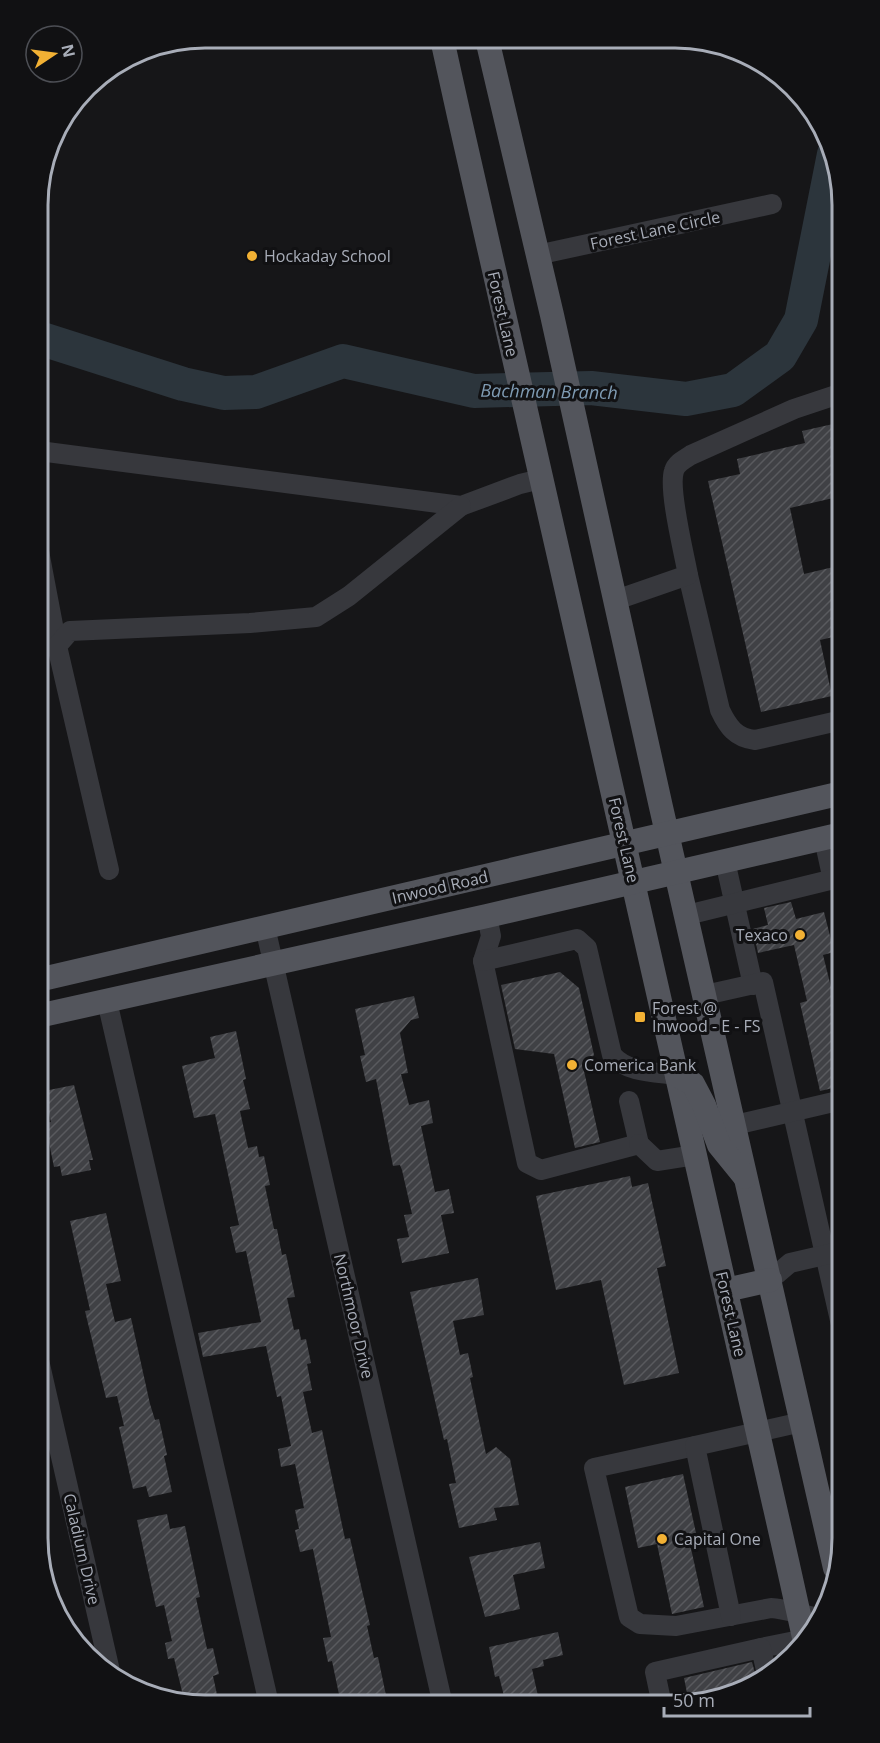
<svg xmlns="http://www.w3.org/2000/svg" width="880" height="1743" viewBox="0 0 880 1743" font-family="'Open Sans',sans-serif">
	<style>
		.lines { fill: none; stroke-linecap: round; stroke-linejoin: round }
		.river { stroke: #2c353c; stroke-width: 34 }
		.building { fill: url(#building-hatch) }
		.minor { stroke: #37383d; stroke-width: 20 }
		.major { stroke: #53555c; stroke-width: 24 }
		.poi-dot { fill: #f2b134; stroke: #111113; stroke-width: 2 }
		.labels { text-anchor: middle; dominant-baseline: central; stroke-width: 6; stroke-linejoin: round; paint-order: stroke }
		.street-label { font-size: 16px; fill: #a8adb8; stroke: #111113 }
		.poi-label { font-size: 16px; fill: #a8adb8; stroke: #111113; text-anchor: start }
		.water-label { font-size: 18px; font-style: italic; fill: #7f9bb3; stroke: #111113 }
		.rim { fill: none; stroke: #a8adb8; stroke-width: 3 }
	</style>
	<defs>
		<pattern id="building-hatch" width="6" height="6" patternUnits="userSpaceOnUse" patternTransform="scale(1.5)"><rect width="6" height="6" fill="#404145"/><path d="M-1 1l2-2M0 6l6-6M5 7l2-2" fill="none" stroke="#595a5e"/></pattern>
	</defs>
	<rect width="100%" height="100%" fill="#161618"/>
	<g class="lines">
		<polyline class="river" points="39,338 183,384 224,393 256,392 343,361 474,391 591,388 686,399 733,390 780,356 801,320 834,154"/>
	</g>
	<g class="building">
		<polygon points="842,422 842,496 790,508 804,574 842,565 842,635 820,640 832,696 761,712 708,481 740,474 737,459 805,443 802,431"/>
		<polygon points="791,902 796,919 824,912 834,952 823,955 833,995 842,993 842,1086 820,1091 800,1003 807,1001 794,945 758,953 753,929 768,925 764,908"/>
		<polygon points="560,972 579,988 594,1055 584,1071 600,1142 575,1148 554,1054 515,1049 501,985"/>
		<polygon points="414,996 419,1018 411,1020 400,1033 408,1073 401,1074 409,1105 429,1100 433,1123 421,1126 435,1192 449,1189 454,1213 441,1215 449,1253 402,1263 397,1239 409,1237 404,1215 412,1214 402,1170 400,1165 393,1166 376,1079 366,1082 360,1056 365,1055 355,1009"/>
		<polygon points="236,1031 246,1079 243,1080 250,1109 240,1111 248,1148 257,1146 259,1157 264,1156 270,1185 265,1186 274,1229 277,1229 282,1255 286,1254 295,1297 287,1298 294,1330 299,1329 301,1340 306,1339 311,1363 307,1364 312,1390 303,1392 312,1433 322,1430 345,1539 350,1538 370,1625 367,1626 374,1658 378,1657 388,1705 341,1704 332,1661 328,1662 323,1638 331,1637 313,1549 300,1552 295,1530 299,1529 295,1510 304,1508 295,1464 281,1467 278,1449 291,1446 281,1396 277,1397 266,1346 203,1357 198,1333 261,1322 246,1251 236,1253 230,1227 239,1225 215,1114 194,1118 182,1066 215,1058 210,1037"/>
		<polygon points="74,1085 93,1160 89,1160 91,1170 62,1176 60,1166 54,1167 45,1123 51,1122 44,1091"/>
		<polygon points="630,1176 632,1187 648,1183 666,1266 657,1268 679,1373 624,1385 601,1280 556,1290 536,1196"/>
		<polygon points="106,1213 121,1281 106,1284 115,1322 131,1318 150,1404 155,1420 159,1419 167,1455 164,1456 172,1492 149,1497 146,1486 133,1489 119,1427 124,1426 117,1396 106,1398 85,1311 90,1310 70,1221"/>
		<polygon points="478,1278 484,1315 453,1321 460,1355 468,1353 473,1377 470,1378 486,1454 496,1447 510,1459 519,1505 494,1508 497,1520 459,1528 449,1484 456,1483 447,1439 444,1440 410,1292"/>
		<polygon points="683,1474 696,1533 688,1535 704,1607 672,1614 657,1544 638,1548 625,1487"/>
		<polygon points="167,1514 170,1529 185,1526 200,1597 196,1598 207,1649 213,1648 219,1674 213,1676 219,1704 185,1704 174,1658 168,1659 165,1643 172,1641 164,1605 156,1607 137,1520"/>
		<polygon points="540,1542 545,1568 513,1575 520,1609 485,1617 469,1557"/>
		<polygon points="558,1632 563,1655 543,1660 544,1666 532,1669 538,1696 506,1704 499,1676 495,1677 489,1647"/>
		<polygon points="752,1662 756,1677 729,1697 689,1703 684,1678"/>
	</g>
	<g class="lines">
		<g class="minor">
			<polyline points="537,255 772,204"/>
			<polyline points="39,451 461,506 520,484 541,479"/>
			<polyline points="39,551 57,646"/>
			<path d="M688 575 720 710C728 727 736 738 755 740L842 720"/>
			<path d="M616 600 688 575C684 553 668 489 674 471 676 463 685 459 691 455L794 409 842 393"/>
			<polyline points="824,839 833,880"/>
			<polyline points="725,861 753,985"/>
			<polyline points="109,870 57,646 70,631 250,623 316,617 349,596 461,506"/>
			<polyline points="687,915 842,877"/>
			<polyline points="487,916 491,936 483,961 527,1163 541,1170 639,1144 629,1101"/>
			<polyline points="265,927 443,1705"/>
			<path d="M483 961 577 939 587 948 612 1055C627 1073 655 1072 677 1075"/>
			<polyline points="705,995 763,982 842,1329"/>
			<polyline points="107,1001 269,1704"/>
			<polyline points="735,1125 842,1100"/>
			<polyline points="639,1144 657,1161 695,1155"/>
			<polyline points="770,1280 790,1263 842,1251"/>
			<polyline points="38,1356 110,1671"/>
			<path d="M695 1446 594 1468 629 1617 640 1624 676 1626 771 1608C787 1609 801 1615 816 1617"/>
			<polyline points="823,1510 842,1506"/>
			<polyline points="731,1616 695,1446 802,1422"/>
			<polyline points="761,1648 805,1639"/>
			<polyline points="662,1705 655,1672 761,1648 766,1670"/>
		</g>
		<g class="major">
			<path d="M442 39C560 574 687 1107 805 1642"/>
			<polyline points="487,39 552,315 661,807 835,1568"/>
			<polyline points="38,980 842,793"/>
			<polyline points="38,1016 487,916 842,834"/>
			<polyline points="677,1075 693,1084 704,1105 719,1145 745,1177"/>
			<polyline points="726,1290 770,1280"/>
		</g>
	</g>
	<g class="poi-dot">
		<circle cx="252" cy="256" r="6"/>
		<circle cx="800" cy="935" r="6"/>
		<rect x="634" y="1011" width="12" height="12" rx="3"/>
		<circle cx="572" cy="1065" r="6"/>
		<circle cx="662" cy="1539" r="6"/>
	</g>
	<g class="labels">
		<g class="street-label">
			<text transform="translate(655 230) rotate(-12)">Forest Lane Circle</text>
			<text transform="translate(503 314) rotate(77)">Forest Lane</text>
			<text transform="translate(624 840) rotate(77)">Forest Lane</text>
			<text transform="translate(440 887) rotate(-13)">Inwood Road</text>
			<text transform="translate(731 1314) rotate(77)">Forest Lane</text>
			<text transform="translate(354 1316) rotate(77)">Northmoor Drive</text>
			<text transform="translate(82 1549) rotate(77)">Caladium Drive</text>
		</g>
		<g class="poi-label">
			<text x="264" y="256">Hockaday School</text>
			<text x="788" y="935" text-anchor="end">Texaco</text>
			<text x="652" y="1008">Forest @<tspan x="652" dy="18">Inwood - E - FS</tspan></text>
			<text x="584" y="1065">Comerica Bank</text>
			<text x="674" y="1539">Capital One</text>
		</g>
		<g class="water-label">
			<text transform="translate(549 391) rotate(1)">Bachman Branch</text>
		</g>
	</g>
	<path d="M0 0H880V1743H0ZM205 48H675A157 157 0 0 1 832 205V1538A157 157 0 0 1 675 1695H205A157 157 0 0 1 48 1538V205A157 157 0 0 1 205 48Z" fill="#111113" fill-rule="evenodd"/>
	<path class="rim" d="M205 48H675A157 157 0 0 1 832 205V1538A157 157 0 0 1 675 1695H205A157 157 0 0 1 48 1538V205A157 157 0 0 1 205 48Z"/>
	<g transform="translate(54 54) rotate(77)"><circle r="28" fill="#111113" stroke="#4d4f55" stroke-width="1.5"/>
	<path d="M0-4.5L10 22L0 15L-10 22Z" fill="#f2b134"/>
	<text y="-9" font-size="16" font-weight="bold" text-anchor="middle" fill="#a8adb8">N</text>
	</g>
	<path d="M664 1707v9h146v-9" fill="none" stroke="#a8adb8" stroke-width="3"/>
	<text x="673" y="1707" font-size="18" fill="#a8adb8" stroke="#111113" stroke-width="4.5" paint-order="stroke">50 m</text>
</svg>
